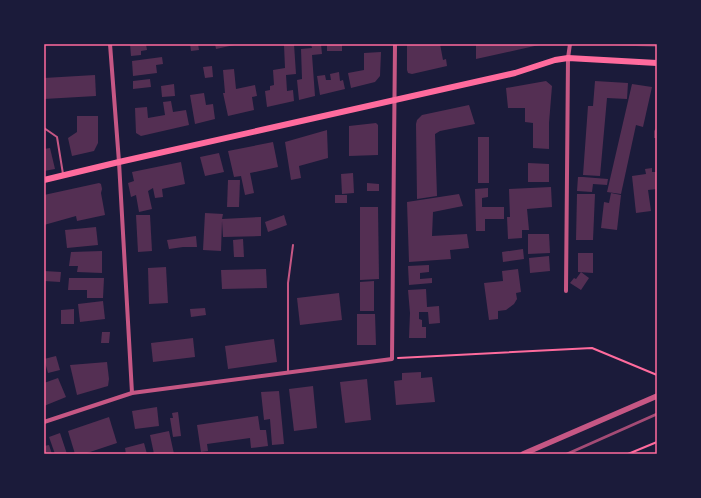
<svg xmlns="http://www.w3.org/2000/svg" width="701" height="498" viewBox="0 0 701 498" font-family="'DM Sans',sans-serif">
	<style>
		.building { fill: #542f53 }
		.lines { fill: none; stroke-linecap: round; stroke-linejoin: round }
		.path { stroke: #ff6b9d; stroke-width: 2 }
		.service { stroke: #c65784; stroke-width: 2 }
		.minor { stroke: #c65784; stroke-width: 4 }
		.tertiary { stroke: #c65784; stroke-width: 5.5 }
		.secondary { stroke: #ff6b9d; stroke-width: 6 }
		.rail { stroke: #a44b75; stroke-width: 3 }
		.neatline { fill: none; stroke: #ff6b9d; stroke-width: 1.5 }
	</style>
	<rect width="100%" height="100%" fill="#1b1b3a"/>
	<g class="building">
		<polygon points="130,44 146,44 147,50 141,51 141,55 131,56"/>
		<polygon points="190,44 198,44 199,50 191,51"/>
		<polygon points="215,44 234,44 234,45 216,49"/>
		<polygon points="294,44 296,74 286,75 287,91 293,90 294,101 267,107 265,91 270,90 270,86 274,85 273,70 285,68 284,45"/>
		<polygon points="311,44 321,44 322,54 312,55 315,96 299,100 297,80 302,79 301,49 312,48"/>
		<rect x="327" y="44" width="15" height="7"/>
		<polygon points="407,44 440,44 443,60 446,59 447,66 412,74 408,73 407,70"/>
		<polygon points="476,44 539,44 539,45 476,59"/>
		<polygon points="614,44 657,44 657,47 614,45"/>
		<polygon points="381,52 380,76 375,82 351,88 348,73 364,70 364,53"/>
		<polygon points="162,57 163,64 156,65 157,73 133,76 132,61"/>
		<polygon points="212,66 213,77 205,78 203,67"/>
		<polygon points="234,69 236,89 255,85 257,96 252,97 254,110 228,116 223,93 225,93 223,70"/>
		<polygon points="339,72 340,81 343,80 345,89 320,95 317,76 325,75 326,80 331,80 330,74"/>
		<polygon points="95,75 96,96 44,99 44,78"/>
		<polygon points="150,79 151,87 133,89 133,81"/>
		<polygon points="546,81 552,86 549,123 549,149 533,148 533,123 525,122 525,108 508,108 506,88"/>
		<polygon points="595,81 628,83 627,99 607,98 600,176 583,175 588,106 593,106"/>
		<polygon points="174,84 175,96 162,97 161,86"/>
		<polygon points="632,84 652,87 643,127 636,125 621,194 607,192"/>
		<polygon points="204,93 206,105 213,104 215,119 195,124 190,95"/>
		<polygon points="171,101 173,112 186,110 189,125 141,136 136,133 135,108 147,107 148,118 165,115 163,102"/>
		<polygon points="469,105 475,124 440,131 435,134 437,196 417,199 416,124 417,120 422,115"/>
		<polygon points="77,116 98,116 98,143 94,151 72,156 68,138 77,132"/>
		<polygon points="376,123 378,125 378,155 349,156 349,126"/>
		<polygon points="657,127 657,138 654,138 654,131"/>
		<polygon points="327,130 328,158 299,166 301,178 291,180 285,142"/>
		<rect x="478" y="137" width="11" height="46"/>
		<polygon points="273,142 278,167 250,173 254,193 245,195 241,176 234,177 228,151"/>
		<polygon points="50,148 55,169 44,171 44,149"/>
		<polygon points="219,153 224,172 205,176 200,157"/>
		<polygon points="181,162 185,184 162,189 163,197 155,198 153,188 148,191 152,209 139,212 136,195 131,197 128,183 134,181 132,172"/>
		<polygon points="528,163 549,164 549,182 528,182"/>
		<polygon points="652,168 652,172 657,172 657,189 648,190 651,211 636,213 632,176 646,174 645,169"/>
		<polygon points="353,173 354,193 342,194 341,174"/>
		<polygon points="578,177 583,177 608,179 607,185 593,184 592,192 577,191"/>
		<polygon points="228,180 240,180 239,207 227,207"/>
		<polygon points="99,183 101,184 102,189 101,193 105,215 77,221 76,216 44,225 44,195"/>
		<polygon points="367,183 379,184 379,191 367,191"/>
		<polygon points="551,187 552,207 527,209 529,230 522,230 522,238 508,239 507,217 510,217 509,189"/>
		<polygon points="488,188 488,197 482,198 482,207 504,207 504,219 485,219 485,231 476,231 475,189"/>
		<polygon points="611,193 621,195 617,230 601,228 604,202 609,203"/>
		<polygon points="459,194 463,206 433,212 432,236 467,234 469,248 450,250 451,259 409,262 407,202"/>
		<polygon points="577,194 595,194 593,240 576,240"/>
		<rect x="335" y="195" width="12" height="8"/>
		<polygon points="360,207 378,207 379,279 360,280"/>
		<polygon points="205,213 223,214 222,219 261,217 261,236 223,237 222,221 221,251 203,250"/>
		<polygon points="136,215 150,215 152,251 138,252"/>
		<polygon points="284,215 287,225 268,232 265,222"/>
		<polygon points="96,227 98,245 67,248 65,230"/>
		<polygon points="528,234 549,234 550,253 528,254"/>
		<polygon points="196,236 197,247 183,247 169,249 167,240"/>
		<polygon points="243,239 244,257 234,257 233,240"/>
		<polygon points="523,249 524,259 503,262 502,252"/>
		<polygon points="102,251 102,273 77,272 78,266 69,266 71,252"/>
		<polygon points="578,253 593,253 593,273 578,272"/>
		<polygon points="549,256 550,271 530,273 529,258"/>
		<polygon points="429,265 429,272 420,273 420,279 432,278 432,283 409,285 408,266"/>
		<polygon points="166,267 168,303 149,304 148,268"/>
		<polygon points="266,269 267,288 222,289 221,270"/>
		<polygon points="518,269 521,292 516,293 517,299 514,304 506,310 498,311 498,319 489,320 484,283 503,281 502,271"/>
		<polygon points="44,271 61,272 60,282 44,281"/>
		<polygon points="581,272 589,278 581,290 570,283 574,278 576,279"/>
		<polygon points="69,278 104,278 103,298 87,298 87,290 68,290"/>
		<polygon points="374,281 374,311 360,311 360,282"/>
		<polygon points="426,289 427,307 439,306 440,323 429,324 428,312 419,312 419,319 422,320 422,327 426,327 426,338 409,338 410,313 408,290"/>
		<polygon points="339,293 342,320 300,325 297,298"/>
		<polygon points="103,301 105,319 80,322 78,304"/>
		<polygon points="205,308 206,315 191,317 190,309"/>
		<polygon points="74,309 74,324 61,324 61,310"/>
		<polygon points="357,314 375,314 376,345 357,345"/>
		<polygon points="102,332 110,332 109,343 101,343"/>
		<polygon points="193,338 195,357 153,362 151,343"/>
		<polygon points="274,339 277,362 228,369 225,346"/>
		<polygon points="56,356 60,370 48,373 44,359"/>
		<polygon points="107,362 109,379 108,386 77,395 70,365"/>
		<polygon points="421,372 421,378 432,377 435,402 396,405 394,381 402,380 402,373"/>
		<polygon points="58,378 66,397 44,406 44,383"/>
		<polygon points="367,379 371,420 345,423 340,382"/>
		<polygon points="313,386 317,428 294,431 289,389"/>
		<polygon points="279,391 284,444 272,445 270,419 264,420 261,392"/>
		<polygon points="157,407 159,426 135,429 132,411"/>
		<polygon points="178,412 181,436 173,437 170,418 173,418 172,413"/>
		<polygon points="258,416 260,430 266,430 268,446 251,448 250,438 207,444 208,451 201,452 197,425"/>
		<polygon points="109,417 117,443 84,454 75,454 68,431"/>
		<polygon points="169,431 174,454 154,454 150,435"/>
		<polygon points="60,433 67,454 55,454 49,437"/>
		<polygon points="144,443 147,454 126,454 125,448"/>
		<polygon points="49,445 52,454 44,454 44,446"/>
	</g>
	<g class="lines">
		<g class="path">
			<polyline points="398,358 592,348 657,375"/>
			<polyline points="628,454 657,442"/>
		</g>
		<g class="service">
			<polyline points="44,128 57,137 63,174"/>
			<polyline points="288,372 288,283 293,245"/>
		</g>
		<g class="minor">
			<polyline points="110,44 119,162 132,393"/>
			<polyline points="566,291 568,58 570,44"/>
			<polyline points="44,422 132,393 392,359 395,44"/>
		</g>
		<polyline class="tertiary" points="523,454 657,396"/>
		<polyline class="secondary" points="44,180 119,162 515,73 555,60 568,58 657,63"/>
		<polyline class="rail" points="567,454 657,414"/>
	</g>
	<rect width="701" height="498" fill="none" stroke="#1b1b3a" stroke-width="90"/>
	<rect x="45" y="45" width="611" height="408" class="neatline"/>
</svg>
